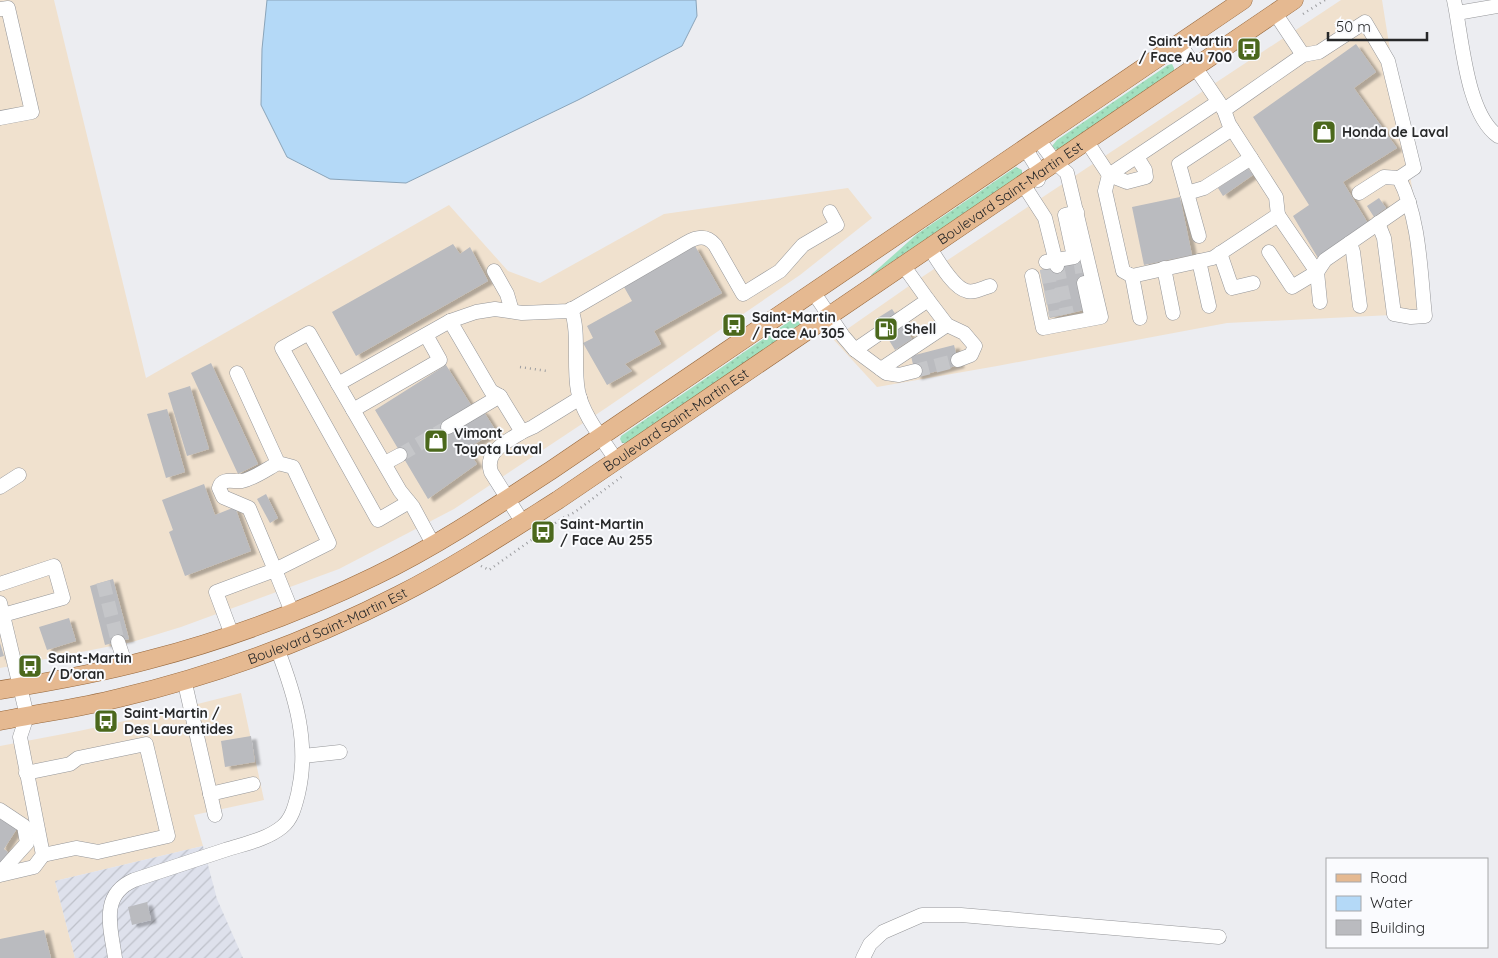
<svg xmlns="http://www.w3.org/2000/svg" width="1498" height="958" viewBox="0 0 1498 958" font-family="Quicksand,sans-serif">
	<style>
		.commercial { fill: #f0e1ce }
		.industrial { fill: url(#industrial-furrows) }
		.grass { fill: url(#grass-dots) }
		.water { fill: #b4d9f7; stroke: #8aa4b9 }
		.building { fill: #babbbf; filter: url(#shadow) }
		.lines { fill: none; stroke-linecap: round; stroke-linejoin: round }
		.minor-tunnel { stroke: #c5c6c9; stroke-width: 14; stroke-dasharray: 14 7; stroke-linecap: butt }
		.minor-casing { stroke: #959699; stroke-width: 15 }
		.major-casing { stroke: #97683d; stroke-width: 19 }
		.path { stroke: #9c9da0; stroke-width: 2.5; stroke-dasharray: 1 4; stroke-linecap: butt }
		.minor { stroke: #fff; stroke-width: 14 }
		.major { stroke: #e5b991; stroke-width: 18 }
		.labels { text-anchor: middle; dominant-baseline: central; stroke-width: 4; stroke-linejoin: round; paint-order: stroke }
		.poi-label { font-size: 14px; font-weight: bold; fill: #272829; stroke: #fafbfe; text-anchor: start }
		.street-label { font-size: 14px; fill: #272829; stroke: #fafbfe }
	</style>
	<defs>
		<pattern id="industrial-furrows" width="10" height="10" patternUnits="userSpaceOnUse" patternTransform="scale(1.25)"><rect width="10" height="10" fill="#dee1ec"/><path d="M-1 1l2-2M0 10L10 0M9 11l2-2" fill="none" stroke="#bec1ca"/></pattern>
		<pattern id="grass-dots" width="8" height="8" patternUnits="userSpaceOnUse" patternTransform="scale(1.25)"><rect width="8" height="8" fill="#a2e0bf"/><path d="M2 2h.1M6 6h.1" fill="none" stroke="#8cc0a4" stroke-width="1.8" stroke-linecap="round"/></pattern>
		<filter id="shadow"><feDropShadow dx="5.5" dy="3" stdDeviation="1" flood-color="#0004"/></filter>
	</defs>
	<rect width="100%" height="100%" fill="#ecedf1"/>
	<g class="commercial">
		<polygon points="0,0 54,0 146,378 449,205 508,271 540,283 664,214 848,188 872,218 800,275 606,408 454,509 339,569 181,627 132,642 0,668"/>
		<polygon points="1341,0 1382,0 1432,313 1227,323 997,366 877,387 833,339 919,279"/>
		<polygon points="241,693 264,800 194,815 203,846 55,881 75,958 0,958 0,746 79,731 170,711"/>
	</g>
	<polygon class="industrial" points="203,846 217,899 243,958 75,958 55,881"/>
	<g class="grass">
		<polygon points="1172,64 1174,68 1174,72 1058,150 1054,149 1052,146 1057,140 1168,65"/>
		<polygon points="1016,167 1022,170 1022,174 871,276 871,275 917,234"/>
		<polygon points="800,314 806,316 804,322 626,443 622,443 620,439 621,436"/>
	</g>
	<polygon class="water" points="267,0 696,0 697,16 682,46 578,100 406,183 330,179 287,157 261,105 262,49"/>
	<g class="building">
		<polygon points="1356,44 1376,72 1354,88 1397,148 1343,182 1369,225 1318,258 1293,216 1309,205 1253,117"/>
		<polygon points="1248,168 1253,175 1223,196 1218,188"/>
		<polygon points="1180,197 1192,255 1144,265 1132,207"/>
		<polygon points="1379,198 1386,208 1374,217 1367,206"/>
		<polygon points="453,244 460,254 470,247 488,281 356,356 332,312"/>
		<polygon points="695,246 722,293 654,331 661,344 625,364 632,371 607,385 583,343 593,338 587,326 632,301 624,287"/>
		<polygon points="1084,259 1089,282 1084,310 1050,318 1040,270 1074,263 1074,261"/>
		<polygon points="892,309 912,339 895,350 876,319"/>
		<polygon points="954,345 959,365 916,377 911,356"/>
		<polygon points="211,363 258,464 238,474 191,373"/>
		<polygon points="446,365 471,405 484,412 496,431 467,449 477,464 428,499 375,410"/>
		<polygon points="190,386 209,449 187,456 168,393"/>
		<polygon points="167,409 185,472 166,478 147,414"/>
		<polygon points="204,484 215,515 235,507 251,551 185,576 169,532 173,530 162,500"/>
		<polygon points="266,494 278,518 270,523 257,499"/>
		<polygon points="113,579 129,639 105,645 90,586"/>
		<polygon points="69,618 76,641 47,650 39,627"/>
		<polygon points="0,643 4,656 0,657"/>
		<polygon points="251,736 255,762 225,767 221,741"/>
		<polygon points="0,816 18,827 4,849 8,852 0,866"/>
		<polygon points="147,902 151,920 132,925 128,907"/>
		<polygon points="44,930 51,958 0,958 0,939"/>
	</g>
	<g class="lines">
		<g class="minor-tunnel">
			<polyline points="1080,259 1084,283"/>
			<polyline points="1057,266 1067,314"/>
			<polyline points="1047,269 1056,316"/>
			<polyline points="915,371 958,360"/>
			<polyline points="400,455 448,427"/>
			<polyline points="103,582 118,642"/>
		</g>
		<g class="minor-casing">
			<g id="minor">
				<path d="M1454 0C1462 37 1466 114 1498 136"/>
				<polyline points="0,9 8,8 32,112 0,118"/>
				<polyline points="1275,13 1303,55"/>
				<polyline points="1457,13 1498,6"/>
				<path d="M1224 110 1303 55 1319 52 1365 22 1388 61 1414 168 1399 178C1420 219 1420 270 1425 316L1411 317 1394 314 1384 238 1378 223"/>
				<polyline points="1086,140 1109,175 1218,102"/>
				<polyline points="1025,148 1040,172 1038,180"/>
				<polyline points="1137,157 1145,170 1146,177 1127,182 1109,175 1105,191 1123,271 1132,276 1213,258 1278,215 1276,197 1229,124 1224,110 1179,43"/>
				<polyline points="1023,184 1045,218 1057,266"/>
				<polyline points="1187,193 1204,188 1251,158"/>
				<polyline points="1359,193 1384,177 1399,178"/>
				<polyline points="1278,215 1317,272 1320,302"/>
				<polyline points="1199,236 1179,164 1232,129"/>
				<polyline points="1350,243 1353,252 1360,306"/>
				<path d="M929 247C937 259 953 288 967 291 974 293 983 288 990 286"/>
				<polyline points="1269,252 1292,287 1317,272 1325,260 1409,202"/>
				<polyline points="1220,253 1232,288 1253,283"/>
				<polyline points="1199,261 1209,306"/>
				<polyline points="1046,262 1074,257 1065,215 1077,212"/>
				<polyline points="1164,268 1173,313"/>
				<polyline points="494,271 507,294 512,311"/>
				<polyline points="1032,276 1043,328 1101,317 1067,173 1055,162 1038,139"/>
				<polyline points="1132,276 1140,318"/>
				<polyline points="1084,283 1091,315"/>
				<polyline points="814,293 843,336 855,350 928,300 903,265"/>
				<polyline points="928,300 947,325 964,333 975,346 971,355 958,360"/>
				<path d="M571 309C580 332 573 366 578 391 582 414 604 441 616 460"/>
				<path d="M450 321 491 391 500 396 522 432C508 441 484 451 491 472L523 523"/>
				<polyline points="855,350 886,373 899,375 915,371"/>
				<polyline points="881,369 947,325"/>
				<path d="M237 373 278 463 293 467 329 543 275 570 249 508 223 497 219 488C222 477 233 482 242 481 255 478 267 469 278 463"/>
				<polyline points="338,384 309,333 282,348 378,520 409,502"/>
				<polyline points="353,410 440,360 426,335"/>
				<polyline points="448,427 500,396"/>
				<polyline points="522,432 533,427 580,398"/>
				<polyline points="385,463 400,455"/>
				<polyline points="0,487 19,475"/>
				<path d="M433 544 413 507 400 491 338 384 450 321 476 312 495 309 522 313 569 311 686 243C696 237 706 234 715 245L743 294 780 271 803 245 837 225 830 212"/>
				<polyline points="0,584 54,566 63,598 3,615"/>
				<polyline points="0,603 27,716 20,737 43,855 34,867 0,875"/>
				<polyline points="232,635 216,592 275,570 292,612"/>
				<polyline points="118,642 126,666"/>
				<polyline points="184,679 215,815"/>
				<polyline points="303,756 340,752"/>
				<polyline points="26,773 70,764 78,758 146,744 168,836 98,852 76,848 43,855"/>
				<polyline points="210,794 253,784"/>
				<polyline points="0,810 24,826 27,843 0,873"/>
				<path d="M115 958C111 929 99 895 134 880 164 870 195 860 225 850 243 844 266 840 282 827 292 819 295 806 298 794 310 743 295 695 277 648"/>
				<polyline points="863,958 870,944 883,932 922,915 961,915 1219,937"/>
			</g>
		</g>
		<g class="major-casing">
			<g id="major">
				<path d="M0 690C49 682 100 673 148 660 226 640 303 611 375 576 437 546 495 507 553 469L1243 0"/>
				<path id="s1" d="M0 721C39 713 80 708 119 698 215 675 311 640 399 595 454 567 506 533 558 500L1294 0"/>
			</g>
		</g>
		<g class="path">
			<polyline points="1303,14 1325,0"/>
			<polyline points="520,367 547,371"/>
			<polyline points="481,566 489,570 561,519 575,512 624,475"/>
		</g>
		<use href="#minor" class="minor"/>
		<use href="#major" class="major"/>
	</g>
	<defs>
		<g id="bus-square" transform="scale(1.25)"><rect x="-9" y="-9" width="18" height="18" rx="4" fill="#4b681c" stroke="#fafbfe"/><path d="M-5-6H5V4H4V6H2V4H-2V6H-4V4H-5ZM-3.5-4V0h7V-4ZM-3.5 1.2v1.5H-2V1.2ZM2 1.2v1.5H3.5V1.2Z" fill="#fff"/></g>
		<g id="shop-square" transform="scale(1.25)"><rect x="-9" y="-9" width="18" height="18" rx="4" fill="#4b681c" stroke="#fafbfe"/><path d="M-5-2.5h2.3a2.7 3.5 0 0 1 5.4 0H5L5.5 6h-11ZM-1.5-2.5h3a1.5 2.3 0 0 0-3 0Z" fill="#fff"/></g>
		<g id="fuel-square" transform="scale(1.25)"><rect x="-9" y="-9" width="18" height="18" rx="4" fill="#4b681c" stroke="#fafbfe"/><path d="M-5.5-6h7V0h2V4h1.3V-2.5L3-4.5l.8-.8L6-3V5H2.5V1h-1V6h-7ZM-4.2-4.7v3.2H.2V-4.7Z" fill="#fff"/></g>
	</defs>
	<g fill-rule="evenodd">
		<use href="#bus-square" x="1249" y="49"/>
		<use href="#shop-square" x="1324" y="132"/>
		<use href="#bus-square" x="734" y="325"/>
		<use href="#fuel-square" x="886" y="329"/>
		<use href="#shop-square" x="436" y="441"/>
		<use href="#bus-square" x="543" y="532"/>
		<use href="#bus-square" x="30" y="666"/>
		<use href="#bus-square" x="106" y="721"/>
	</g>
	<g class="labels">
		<g class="poi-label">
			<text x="1232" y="41" text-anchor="end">Saint-Martin<tspan x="1232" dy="16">/ Face Au 700</tspan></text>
			<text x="1342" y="132">Honda de Laval</text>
			<text x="752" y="317">Saint-Martin<tspan x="752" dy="16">/ Face Au 305</tspan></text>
			<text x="904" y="329">Shell</text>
			<text x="454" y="433">Vimont<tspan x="454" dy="16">Toyota Laval</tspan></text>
			<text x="560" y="524">Saint-Martin<tspan x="560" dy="16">/ Face Au 255</tspan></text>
			<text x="48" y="658">Saint-Martin<tspan x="48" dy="16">/ D'oran</tspan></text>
			<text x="124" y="713">Saint-Martin /<tspan x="124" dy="16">Des Laurentides</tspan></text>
		</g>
		<g class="street-label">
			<text stroke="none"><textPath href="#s1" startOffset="1152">Boulevard Saint-Martin Est</textPath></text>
			<text stroke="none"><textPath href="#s1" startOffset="748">Boulevard Saint-Martin Est</textPath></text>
			<text stroke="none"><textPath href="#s1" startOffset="342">Boulevard Saint-Martin Est</textPath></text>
		</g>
	</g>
	<rect x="1326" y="858" width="162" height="90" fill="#fafbfe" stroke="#a6a7a9"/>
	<rect x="1336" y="874" width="25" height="8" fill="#e5b991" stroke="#a6a7a9"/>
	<text x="1370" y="883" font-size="15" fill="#272829">Road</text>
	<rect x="1336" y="896" width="25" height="15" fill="#b4d9f7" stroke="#a6a7a9"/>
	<text x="1370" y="908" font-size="15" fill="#272829">Water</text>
	<rect x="1336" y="920" width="25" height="15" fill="#babbbf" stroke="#a6a7a9"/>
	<text x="1370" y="933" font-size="15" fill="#272829">Building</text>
	<path d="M1328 32v8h99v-8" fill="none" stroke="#272829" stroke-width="2.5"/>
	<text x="1336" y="32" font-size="15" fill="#272829" stroke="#fafbfe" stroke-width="4" paint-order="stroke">50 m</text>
</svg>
